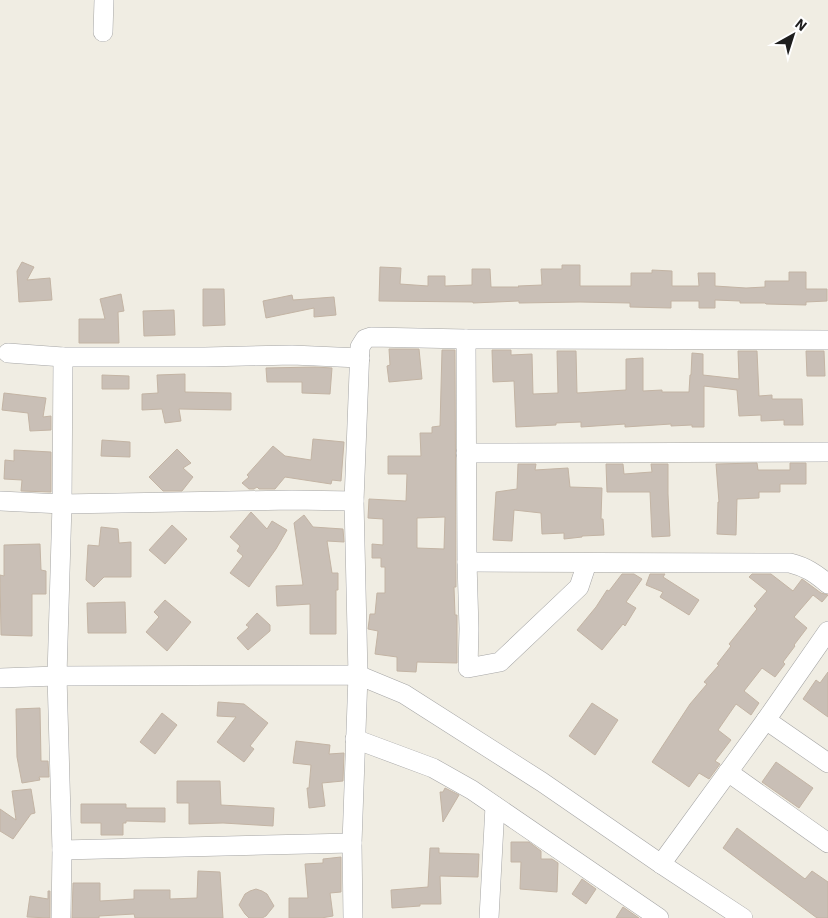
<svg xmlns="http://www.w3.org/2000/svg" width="828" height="918" viewBox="0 0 828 918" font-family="'IBM Plex Sans',sans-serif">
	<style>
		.building { fill: #c9bfb6; stroke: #c3b4a4; fill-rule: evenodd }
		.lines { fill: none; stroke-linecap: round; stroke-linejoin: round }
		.minor-casing { stroke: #a5a5a5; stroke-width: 20 }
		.minor { stroke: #fff; stroke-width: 19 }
	</style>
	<rect width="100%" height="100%" fill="#f0ede3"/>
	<g class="building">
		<polygon points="22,262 34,267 27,280 50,278 52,300 19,302 17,271"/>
		<polygon points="562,265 580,265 580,286 631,286 631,273 652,273 652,270 672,271 672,286 699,286 698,273 715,273 715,286 746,288 765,287 765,281 789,281 789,272 806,272 806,289 827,289 827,301 806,302 806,305 766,304 765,303 740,303 740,301 715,300 715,308 699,308 699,301 671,301 671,308 630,307 630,303 580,302 519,303 519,301 473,303 473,302 379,301 380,267 401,268 400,284 428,286 428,276 445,276 445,286 472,285 472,269 490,269 491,287 519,287 518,286 542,285 541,269 562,269"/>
		<polygon points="203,289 224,289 225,325 203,326"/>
		<polygon points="121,294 124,311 118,312 119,343 79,343 79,319 105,319 100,299"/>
		<polygon points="292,295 293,300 334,297 336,315 314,317 314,308 266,318 263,301"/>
		<polygon points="174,310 175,335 144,336 143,311"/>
		<polygon points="389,349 419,349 422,379 389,382 387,366 390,365"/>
		<path d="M442 350H455L456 587H454L455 615H457V663L417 662 416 672 397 671V657L375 654 378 631 368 629 370 614H375L377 593H385V567H381V558H372V544L383 545V519L368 518 369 499 406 501 407 474H388V456H421L420 433H432V427L440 426ZM445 517 444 549 417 548V518Z"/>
		<polygon points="492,350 511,350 511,355 532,354 533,394 558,393 557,351 576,351 577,393 626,390 626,359 643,358 643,391 662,390 662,392 689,392 690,375 691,375 692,353 703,354 703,375 739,379 738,351 757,351 759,396 772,395 772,399 802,399 803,425 784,425 784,420 761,421 761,415 739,416 737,390 704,386 704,427 692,427 692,425 671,426 671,424 625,427 625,424 581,427 581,422 556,423 556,425 516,427 514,381 493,382"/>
		<polygon points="806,351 824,351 825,376 807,376"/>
		<polygon points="315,367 332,368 330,394 302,393 302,382 267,382 266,368"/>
		<polygon points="185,374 185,392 231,393 231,410 179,409 181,421 165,423 162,409 142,410 142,394 158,393 157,375"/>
		<polygon points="102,375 129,376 129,389 102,389"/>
		<polygon points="4,393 46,398 43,417 51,416 51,430 30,431 28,413 2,410"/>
		<polygon points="313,439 344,442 341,481 332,480 331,484 285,477 275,489 259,489 257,487 254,489 249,489 242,483 249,477 247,475 273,446 285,456 311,460"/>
		<polygon points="102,440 130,442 130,457 101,456"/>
		<polygon points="177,449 191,463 183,468 193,477 182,491 163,491 149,477"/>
		<polygon points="14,450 51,452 51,492 21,491 22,480 4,479 5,460 14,461"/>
		<polygon points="757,463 758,470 790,470 790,463 806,463 806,484 780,484 780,492 759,492 759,498 737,499 736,535 717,534 718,502 719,502 716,464"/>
		<polygon points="518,464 536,464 535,470 568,468 570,487 602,488 601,519 603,519 604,535 582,536 582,537 564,539 564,533 542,534 541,513 514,510 512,541 493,540 496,492 517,489"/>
		<polygon points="606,464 623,464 624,474 652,472 651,464 668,464 668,494 670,536 652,537 650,492 607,492"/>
		<polygon points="251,512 267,529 272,521 287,530 276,549 249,587 230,573 243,556 237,551 240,546 230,537"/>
		<polygon points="304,515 313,527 343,529 344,542 327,541 332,573 338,573 338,590 336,590 336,634 310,634 310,604 277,606 276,586 303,585 294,523"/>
		<polygon points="172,525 187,539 165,564 149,550"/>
		<polygon points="101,527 118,529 119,543 131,542 131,577 104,577 94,587 88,582 86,580 88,545 99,546"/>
		<polygon points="40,544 41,570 46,571 46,594 32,594 32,636 1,635 0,575 4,576 4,545"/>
		<polygon points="622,574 634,574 642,579 626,602 636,608 625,626 623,624 602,650 577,630 596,607 607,590 609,591"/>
		<polygon points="650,574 665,574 663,577 699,600 689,615 660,597 663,592 646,585"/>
		<polygon points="752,574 771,574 793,591 802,579 821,593 828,595 822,602 813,595 794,617 807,628 794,645 795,646 783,662 785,664 775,677 762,668 744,691 759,703 751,715 736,704 718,730 731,740 715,761 720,764 709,779 699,773 689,787 652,762 690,704 707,684 704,682 719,665 717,664 731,646 729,644 757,609 754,606 767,591 749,577"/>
		<polygon points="165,600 191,622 167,651 146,632 159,617 154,612"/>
		<polygon points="125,602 126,633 88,633 87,603"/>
		<polygon points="257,613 270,625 270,631 248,650 237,638 249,627 246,625"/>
		<polygon points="828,672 828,717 803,699 816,680 820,683"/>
		<polygon points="218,702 244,704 268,723 250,746 254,749 244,762 217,742 236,717 217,716"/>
		<polygon points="592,703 618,720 595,755 569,736"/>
		<polygon points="40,708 41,761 48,761 49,777 39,777 40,780 22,783 17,757 16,709"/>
		<polygon points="162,713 177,725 155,754 140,742"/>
		<polygon points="296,741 330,745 329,754 344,753 343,781 322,783 325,806 309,808 307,788 309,788 311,765 293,763"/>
		<polygon points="776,762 813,788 799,808 762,782"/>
		<polygon points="177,781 220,781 221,805 274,808 273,826 223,823 189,824 189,803 177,803"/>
		<polygon points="445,788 459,795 443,822 440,792 443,792"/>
		<polygon points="31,789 35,813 31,814 13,839 0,831 0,809 16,820 12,791"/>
		<polygon points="81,804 126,804 126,808 165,808 165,822 126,821 126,823 123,823 123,835 101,835 101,823 81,823"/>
		<polygon points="737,828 805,879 812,871 828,882 828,918 817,918 723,848"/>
		<polygon points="511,842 529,842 541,851 541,859 552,859 558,863 557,892 520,889 521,862 511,862"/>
		<polygon points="430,848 439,848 439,853 479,854 478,877 440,876 441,904 420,904 420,906 392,908 391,890 428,887"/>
		<polygon points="341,857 341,892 330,893 333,916 321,918 289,918 289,898 308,898 305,864 323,863 323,859"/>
		<polygon points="198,871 220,872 223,918 135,918 134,914 99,916 99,918 72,918 73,883 100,883 100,901 134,899 134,890 170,890 170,899 197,898"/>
		<polygon points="582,879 596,889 586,904 572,894"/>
		<polygon points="256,889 262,891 267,894 274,906 266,916 262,918 249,918 245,914 239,905 245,894 250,891"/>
		<polygon points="48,891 50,891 50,918 27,917 30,896 48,899"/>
		<polygon points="623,907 639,918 616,918"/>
	</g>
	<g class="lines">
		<g class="minor-casing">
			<g id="minor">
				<polyline points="103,32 104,0"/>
				<polyline points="466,339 467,562 469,629 468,668 500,662 579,587 587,563"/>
				<polyline points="8,353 63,357 205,357 292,355 360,358"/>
				<polyline points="466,453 828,452"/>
				<polyline points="0,501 62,504 292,500 354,501"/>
				<path d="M467 562 790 563C806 567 815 573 828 584"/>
				<polyline points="0,678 57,676 358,675 404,694 542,782 661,864 743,918"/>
				<polyline points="766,720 828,763"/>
				<polyline points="355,739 433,768 472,790 659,918"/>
				<polyline points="728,772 828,843"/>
				<polyline points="62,850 352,843"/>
				<polyline points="661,864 766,720 828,631"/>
				<polyline points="61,918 62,850 57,676 62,504 63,357"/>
				<polyline points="353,918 352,843 358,675 354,501 360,347 365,339 371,337 466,339 828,340"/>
				<polyline points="489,918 495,806"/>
			</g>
		</g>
		<use href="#minor" class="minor"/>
	</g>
	<g transform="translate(793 35) rotate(39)" stroke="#ffffff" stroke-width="4" paint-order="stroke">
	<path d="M0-4L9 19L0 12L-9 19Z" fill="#1e1e1e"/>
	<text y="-8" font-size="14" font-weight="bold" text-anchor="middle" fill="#1e1e1e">N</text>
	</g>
</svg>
